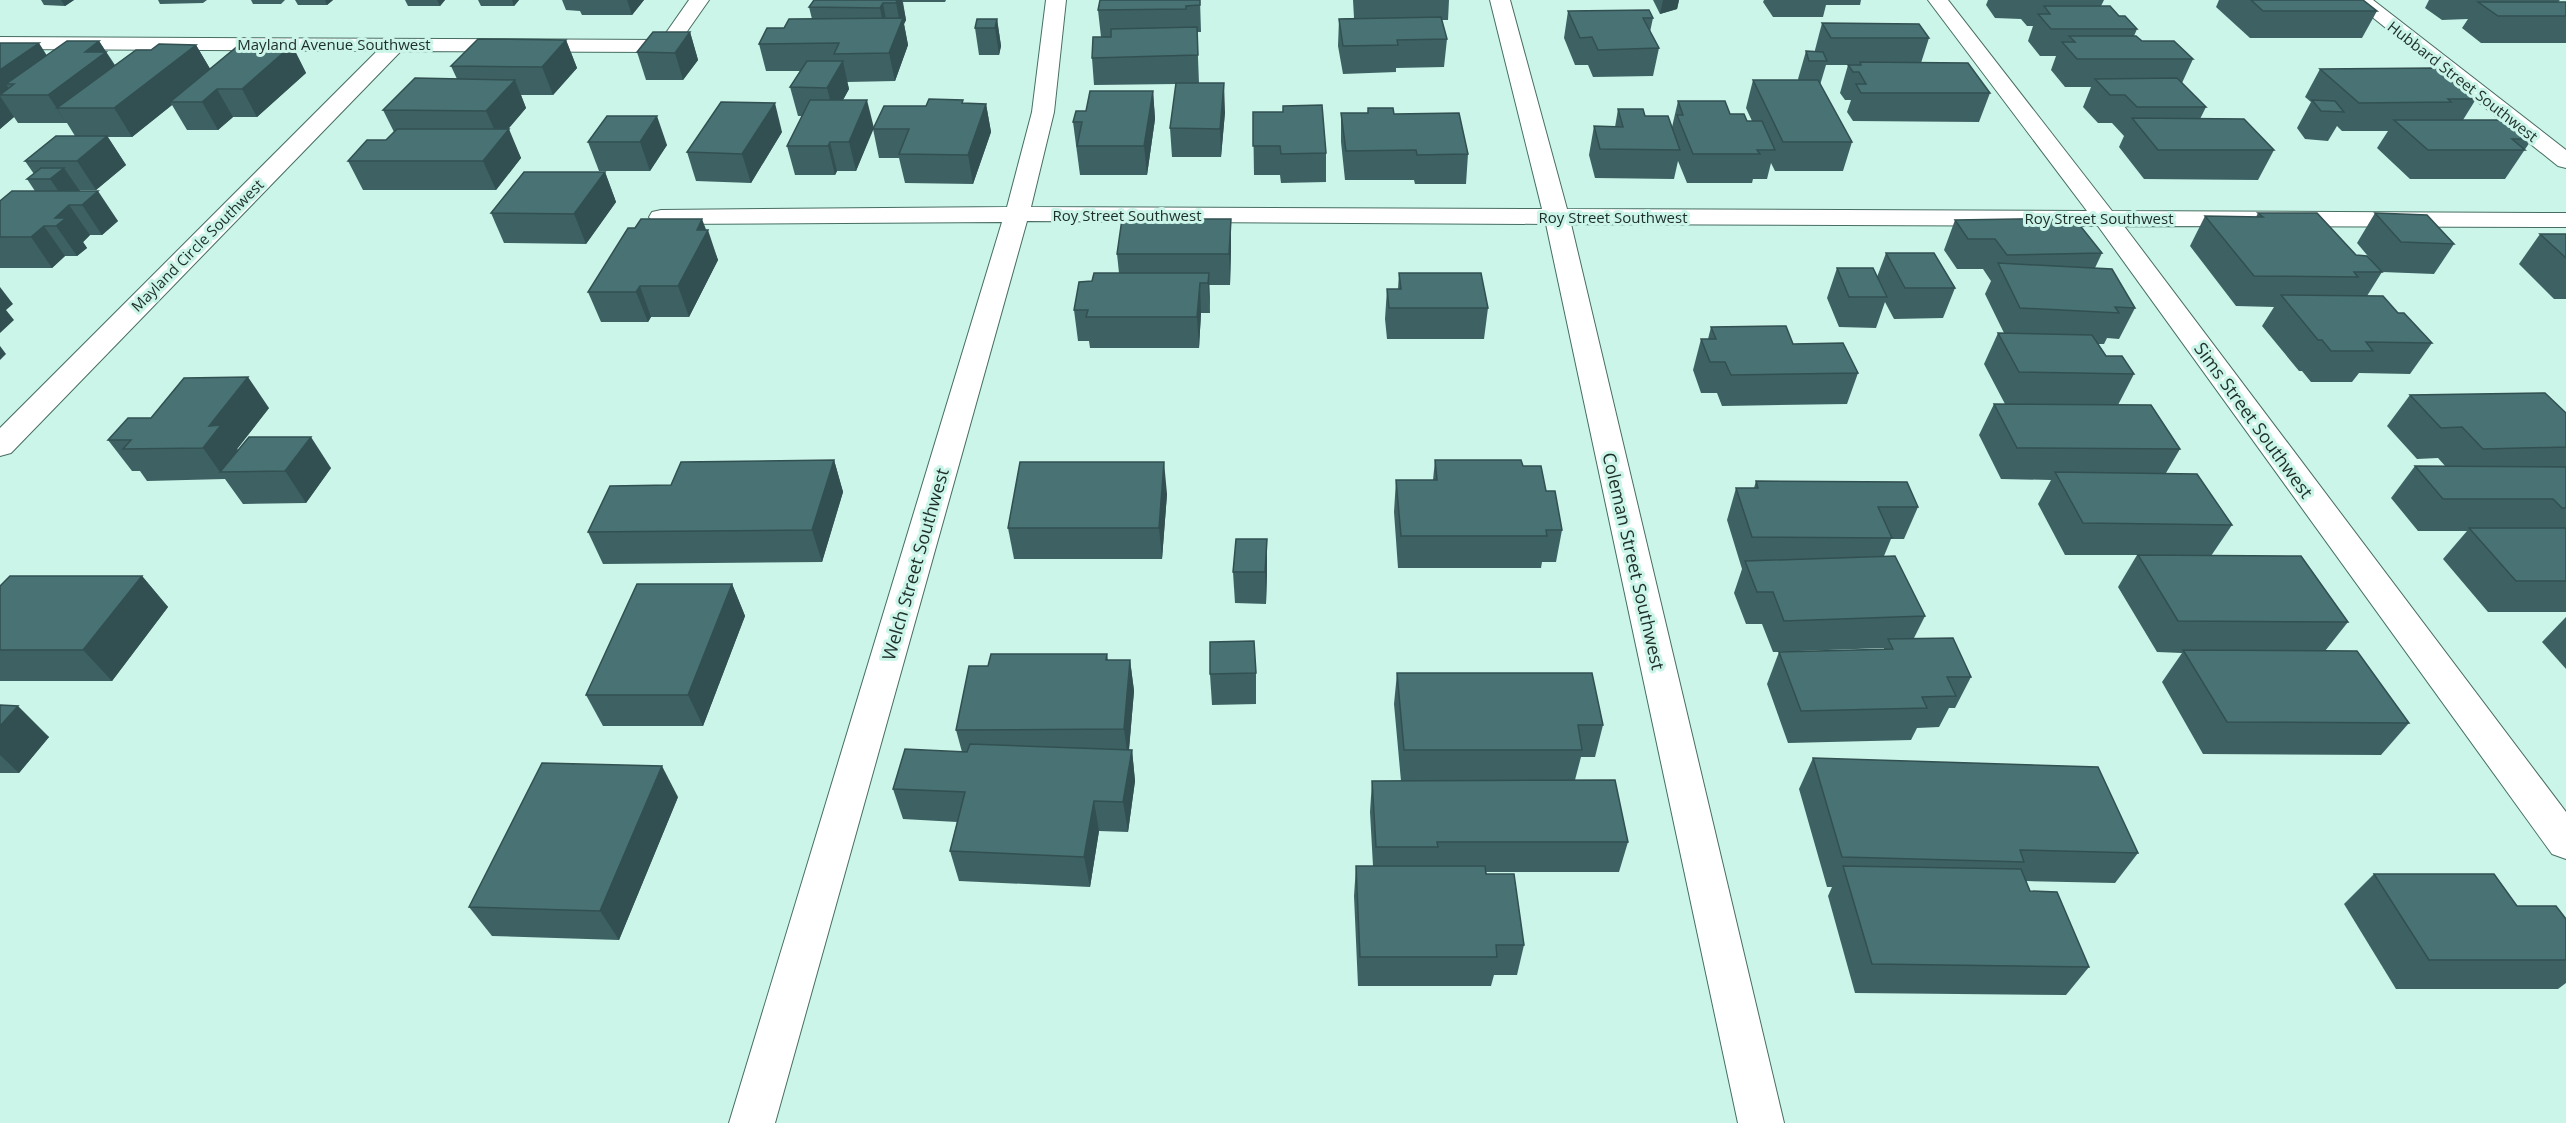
<svg xmlns="http://www.w3.org/2000/svg" width="2566" height="1123" viewBox="0 0 2566 1123" font-family="'Open Sans',sans-serif">
	<style>
		.lines { fill: none; stroke-linecap: round; stroke-linejoin: round }
		.street-casing { stroke: #476d62; stroke-width: 2 }
		.street { fill: #fff; fill-rule: evenodd }
		.wall { fill: #3e6264 }
		.shaded-wall { fill: #325051 }
		.building { fill: #487274; stroke: #325051; stroke-width: 1.5 }
		.labels { text-anchor: middle; dominant-baseline: central; stroke-width: 6; stroke-linejoin: round; paint-order: stroke }
		.far-street-label { font-size: 15px; fill: #1e2e29; stroke: #cbf5e8 }
		.street-label { font-size: 18px; fill: #1e2e29; stroke: #cbf5e8 }
	</style>
	<rect width="100%" height="100%" fill="#cbf5e8"/>
	<g class="lines">
		<g class="street-casing">
			<g id="street">
				<polygon points="689,0 709,0 674,50 667,52 401,51 11,453 0,456 0,428 377,51 0,49 0,37 661,40"/>
				<polygon points="1046,0 1066,0 1054,112 1031,207 1542,209 1490,0 1510,0 1567,209 2087,211 1928,0 1948,0 2112,211 2566,213 2566,227 2124,226 2566,812 2566,859 2552,854 2098,226 1571,224 1784,1123 1738,1123 1546,224 1027,221 775,1123 729,1123 1002,222 661,224 652,222 649,217 652,212 661,210 1007,207 1032,112"/>
				<polygon points="2351,0 2373,0 2566,150 2566,168 2558,166"/>
			</g>
		</g>
		<use href="#street" class="street"/>
	</g>
	<g class="wall">
		<polygon points="41,0 74,0 65,6 44,5"/>
		<polygon points="158,0 207,0 203,3 160,4"/>
		<polygon points="251,0 285,0 281,4 253,4"/>
		<polygon points="295,0 333,0 327,5 298,5"/>
		<polygon points="405,0 445,0 440,6 408,6"/>
		<polygon points="478,0 534,0 519,0 514,6 481,6"/>
		<polygon points="562,0 644,0 632,15 582,15 580,11 566,10"/>
		<polygon points="814,0 946,0 945,2 903,2 906,20 904,24 908,45 895,81 847,82 849,89 843,100 874,128 926,106 964,103 986,104 991,132 973,184 905,183 899,158 879,158 873,129 856,171 837,171 835,175 795,175 787,146 802,116 798,116 790,87 800,71 766,71 759,44 784,28 812,19 809,7"/>
		<polygon points="1200,0 1201,32 1197,32 1199,83 1225,112 1221,157 1172,157 1170,128 1176,84 1094,85 1092,58 1101,37 1098,10"/>
		<polygon points="1353,0 1449,0 1448,20 1441,20 1447,39 1444,67 1396,68 1396,72 1343,74 1338,46 1339,19 1354,18"/>
		<polygon points="1653,0 1679,0 1677,9 1660,14"/>
		<polygon points="1764,0 1861,0 1860,5 1826,5 1823,17 1773,17 1763,2"/>
		<polygon points="1988,0 2104,0 2101,6 2119,16 2137,29 2134,36 2142,41 2193,59 2182,83 2206,107 2200,119 2274,150 2258,180 2144,179 2119,147 2124,136 2112,123 2098,123 2083,107 2091,87 2065,87 2051,70 2056,56 2040,56 2028,41 2033,26 2027,26 2021,19 1995,18 1986,5"/>
		<polygon points="2219,0 2363,0 2377,11 2362,38 2250,38 2216,7"/>
		<polygon points="2429,0 2560,0 2558,2 2566,2 2566,43 2481,43 2462,28 2468,19 2442,20 2425,8"/>
		<polygon points="1568,11 1653,18 1650,32 1659,48 1653,76 1593,77 1588,65 1575,65 1564,38"/>
		<polygon points="997,19 1001,46 999,55 979,55 975,28"/>
		<polygon points="1822,23 1929,38 1921,63 1990,93 1979,122 1853,121 1847,112 1851,100 1845,100 1840,93 1848,65 1826,65 1820,85 1852,142 1843,171 1775,171 1771,163 1767,179 1753,179 1752,183 1687,183 1678,161 1674,179 1595,178 1589,155 1594,126 1615,127 1618,109 1645,116 1672,127 1678,101 1730,114 1747,121 1752,121 1746,108 1753,80 1799,80 1798,79 1806,51 1815,51 1815,50"/>
		<polygon points="690,32 698,60 683,80 646,80 637,52"/>
		<polygon points="566,40 577,68 553,95 521,95 526,108 508,129 521,158 496,190 363,190 348,161 386,140 394,132 383,110 457,79 451,66"/>
		<polygon points="99,41 115,65 151,50 196,45 210,69 292,45 306,73 257,117 233,117 218,130 187,130 172,105 132,137 108,137 126,165 96,190 79,190 118,221 102,235 90,235 83,242 87,248 77,256 65,256 52,268 0,268 0,201 35,191 27,179 34,174 25,161 75,136 67,123 18,123 14,117 0,129 0,43 47,56"/>
		<polygon points="2320,69 2476,99 2463,120 2532,139 2505,179 2410,179 2377,148 2388,131 2342,131 2337,126 2328,141 2305,139 2297,128 2311,102 2305,97"/>
		<polygon points="1153,91 1155,119 1147,175 1080,175 1073,122 1086,111"/>
		<polygon points="1283,106 1326,153 1326,182 1281,183 1280,175 1254,175 1253,112 1283,112"/>
		<polygon points="1368,108 1394,114 1468,154 1466,184 1415,184 1414,180 1345,180 1341,142 1341,113 1368,113"/>
		<polygon points="607,116 667,145 650,171 599,171 588,142"/>
		<polygon points="782,132 751,183 696,181 687,152"/>
		<polygon points="605,172 616,202 586,244 504,243 491,213"/>
		<polygon points="2258,213 2356,255 2372,261 2357,243 2375,213 2454,244 2434,274 2382,272 2367,296 2398,313 2432,343 2410,374 2359,373 2352,382 2311,382 2302,371 2299,371 2262,326 2274,307 2236,306 2190,246 2205,216 2256,217"/>
		<polygon points="1231,219 1231,249 1230,285 1209,285 1210,313 1201,313 1199,348 1090,348 1089,341 1078,341 1074,310 1092,281 1119,273 1117,254"/>
		<polygon points="1955,220 2102,253 2095,268 2135,308 2119,339 2107,338 2104,344 2098,344 2106,356 2134,374 2118,405 2180,449 2166,473 2232,525 2211,556 2348,622 2325,651 2409,723 2381,755 2203,754 2162,682 2182,653 2157,652 2118,587 2137,555 2065,555 2038,504 2051,480 2001,479 1979,435 1994,404 2090,405 2005,404 1984,364 1998,333 2004,333 1985,294 1991,281 1983,269 1957,269 1944,250"/>
		<polygon points="706,230 718,260 689,317 651,317 648,322 601,322 588,292"/>
		<polygon points="2540,234 2566,234 2566,299 2554,299 2519,264"/>
		<polygon points="1886,253 1955,288 1943,318 1894,319 1885,302 1876,328 1839,327 1827,298 1837,268 1877,277"/>
		<polygon points="1399,273 1488,308 1484,339 1387,339 1385,319 1387,289 1398,289"/>
		<polygon points="1711,327 1793,344 1858,373 1847,404 1722,406 1717,393 1701,393 1693,370 1701,339 1708,339"/>
		<polygon points="2410,395 2566,413 2566,612 2488,612 2443,559 2467,531 2418,531 2391,498 2415,466 2446,467 2438,458 2417,459 2387,426"/>
		<polygon points="269,408 237,449 238,450 331,468 306,503 243,504 225,479 147,481 140,471 132,471 108,440 151,418"/>
		<polygon points="834,460 843,492 822,562 603,564 588,532 671,485"/>
		<polygon points="1435,460 1523,466 1546,491 1562,530 1556,562 1542,562 1541,568 1398,568 1394,512 1396,480 1433,480"/>
		<polygon points="1756,481 1918,507 1904,539 1891,539 1884,556 1925,616 1914,638 1971,677 1955,708 1949,708 1939,727 1917,728 1911,740 1788,743 1767,684 1779,652 1884,649 1884,648 1773,652 1762,624 1746,624 1734,593 1742,569 1727,520 1736,488 1754,488"/>
		<polygon points="1167,494 1162,559 1014,559 1008,528"/>
		<polygon points="1267,571 1266,604 1235,603 1233,572"/>
		<polygon points="142,576 168,607 112,681 0,681 0,586"/>
		<polygon points="732,584 745,616 703,726 603,726 586,695"/>
		<polygon points="2566,617 2566,669 2542,642"/>
		<polygon points="1107,654 1108,660 1130,660 1134,691 1129,750 1132,750 1135,781 1128,832 1099,831 1090,887 959,881 950,851 957,822 903,819 893,789 962,752 956,730 988,666"/>
		<polygon points="1256,673 1256,704 1212,705 1210,674"/>
		<polygon points="1397,673 1603,725 1595,757 1581,757 1575,780 1628,842 1619,872 1486,872 1524,945 1517,975 1494,975 1491,986 1358,986 1354,896 1356,866 1373,866 1370,812 1372,781 1401,781 1394,704"/>
		<polygon points="0,705 49,737 19,773 0,773"/>
		<polygon points="1813,758 2138,853 2115,883 2026,881 2030,891 2089,967 2066,995 1855,993 1828,896 1832,887 1827,887 1799,789"/>
		<polygon points="678,797 619,940 492,936 469,907"/>
		<polygon points="2374,874 2517,906 2566,919 2566,983 2558,989 2396,989 2344,904"/>
	</g>
	<g class="shaded-wall">
		<polygon points="61,0 74,0 65,6"/>
		<polygon points="325,0 333,0 327,5"/>
		<polygon points="437,0 445,0 440,6"/>
		<polygon points="512,0 519,0 514,6"/>
		<polygon points="627,0 644,0 632,15"/>
		<polygon points="897,0 902,0 906,20 904,24 908,45 895,81 889,53 900,24 896,3"/>
		<polygon points="1663,0 1679,0 1677,9 1660,14"/>
		<polygon points="883,3 888,30 885,35 880,8"/>
		<polygon points="997,19 1001,46 999,55 995,28"/>
		<polygon points="690,32 698,60 683,80 675,53"/>
		<polygon points="566,40 577,68 553,95 542,67"/>
		<polygon points="99,41 123,79 57,108 67,124 48,95 85,52"/>
		<polygon points="39,43 56,70 14,84 6,84 13,95 0,95 0,70"/>
		<polygon points="196,45 212,72 170,102 172,105 132,137 114,108"/>
		<polygon points="292,45 306,73 257,117 242,89"/>
		<polygon points="843,61 849,89 834,116 827,88"/>
		<polygon points="515,80 526,108 499,140 486,111"/>
		<polygon points="1224,83 1225,112 1221,157 1220,129"/>
		<polygon points="217,89 233,117 218,130 202,102"/>
		<polygon points="1153,91 1155,119 1147,175 1144,146"/>
		<polygon points="0,96 14,117 0,129"/>
		<polygon points="867,100 874,128 856,171 849,142"/>
		<polygon points="775,103 782,132 751,183 742,154"/>
		<polygon points="986,104 991,132 973,184 968,155"/>
		<polygon points="657,116 667,145 650,171 640,142"/>
		<polygon points="509,129 521,158 496,190 483,161"/>
		<polygon points="107,136 126,165 96,190 77,161"/>
		<polygon points="830,142 837,171 835,175 828,146"/>
		<polygon points="64,168 84,197 69,205 90,235 83,242 87,248 77,256 56,226 55,218 69,206 50,179"/>
		<polygon points="605,172 616,202 586,244 574,214"/>
		<polygon points="98,191 118,221 102,235 82,205"/>
		<polygon points="702,219 707,232 708,230 718,260 689,317 678,286 697,230"/>
		<polygon points="1231,219 1231,249 1230,285 1229,254"/>
		<polygon points="44,226 65,256 52,268 31,237"/>
		<polygon points="1209,273 1210,303 1210,313 1208,283"/>
		<polygon points="1200,283 1201,313 1199,348 1197,317"/>
		<polygon points="640,286 651,317 648,322 636,292"/>
		<polygon points="0,287 13,304 6,310 14,320 0,333"/>
		<polygon points="0,346 6,354 0,360"/>
		<polygon points="248,377 269,408 237,449 243,456 220,472 203,448 209,426"/>
		<polygon points="311,437 331,468 306,503 285,471"/>
		<polygon points="834,460 843,492 822,562 812,530"/>
		<polygon points="1164,462 1167,494 1162,559 1159,528"/>
		<polygon points="1267,539 1267,571 1266,604 1265,572"/>
		<polygon points="142,576 168,607 112,681 83,650"/>
		<polygon points="732,584 745,616 703,726 688,695"/>
		<polygon points="1130,660 1134,691 1128,760 1124,729"/>
		<polygon points="18,706 49,737 19,773 0,755 0,726"/>
		<polygon points="1132,750 1135,781 1128,832 1123,802"/>
		<polygon points="662,766 678,797 619,940 600,911"/>
		<polygon points="1094,801 1099,831 1090,887 1084,857"/>
	</g>
	<g class="building">
		<polygon points="814,0 897,0 896,3 883,3 880,8 809,7"/>
		<polygon points="1100,0 1200,0 1200,5 1186,6 1186,9 1098,10"/>
		<polygon points="2251,0 2363,0 2377,11 2263,11"/>
		<polygon points="2478,2 2566,2 2566,16 2498,16"/>
		<polygon points="2044,6 2110,6 2119,16 2125,16 2137,29 2051,29 2038,14 2050,14"/>
		<polygon points="1649,10 1653,18 1643,18 1659,48 1598,50 1592,37 1580,38 1568,11"/>
		<polygon points="1441,17 1447,39 1397,40 1398,45 1343,46 1339,19"/>
		<polygon points="903,18 889,53 834,54 839,43 759,44 767,28 784,28 789,19"/>
		<polygon points="977,19 997,19 995,28 975,28"/>
		<polygon points="1822,23 1919,24 1929,38 1831,38"/>
		<polygon points="1197,27 1198,55 1092,58 1093,37 1111,37 1111,29"/>
		<polygon points="653,32 690,32 675,53 637,52"/>
		<polygon points="2069,36 2136,36 2142,41 2174,41 2193,59 2077,59 2062,42 2075,42"/>
		<polygon points="478,39 566,40 542,67 451,66"/>
		<polygon points="67,41 99,41 85,52 106,52 48,95 0,95 14,84 6,84"/>
		<polygon points="0,43 39,43 0,70"/>
		<polygon points="159,44 196,45 114,108 57,108 136,50 151,50"/>
		<polygon points="239,45 292,45 242,89 217,89 202,102 170,102"/>
		<polygon points="1806,51 1823,52 1827,61 1809,61"/>
		<polygon points="807,61 843,61 827,88 790,87"/>
		<polygon points="1860,62 1968,63 1990,93 1861,93 1856,84 1866,84 1859,72 1853,72 1848,65 1861,65"/>
		<polygon points="2436,68 2476,99 2448,99 2451,102 2359,103 2320,69"/>
		<polygon points="415,78 515,80 486,111 383,110"/>
		<polygon points="2177,78 2206,107 2137,107 2125,95 2110,95 2095,79"/>
		<polygon points="1753,80 1818,80 1852,142 1783,142"/>
		<polygon points="1176,83 1224,83 1220,129 1170,128"/>
		<polygon points="1090,91 1153,91 1144,146 1077,146 1082,122 1073,122 1076,111 1086,111"/>
		<polygon points="929,99 963,100 962,103 986,104 968,155 899,154 909,129 873,129 884,106 926,106"/>
		<polygon points="810,100 867,100 849,142 830,142 828,146 787,146"/>
		<polygon points="2312,100 2335,101 2344,112 2321,111"/>
		<polygon points="1678,101 1725,101 1730,114 1744,114 1747,121 1762,121 1775,150 1757,150 1760,154 1693,154 1677,115 1683,115"/>
		<polygon points="721,102 775,103 742,154 687,152"/>
		<polygon points="1322,105 1326,153 1281,154 1280,146 1253,146 1253,112 1283,112 1283,106"/>
		<polygon points="1368,108 1393,108 1394,114 1459,113 1468,154 1417,155 1416,150 1346,151 1341,113 1368,113"/>
		<polygon points="1618,109 1643,109 1645,116 1668,116 1680,150 1600,149 1594,126 1623,127"/>
		<polygon points="607,116 657,116 640,142 588,142"/>
		<polygon points="2132,118 2244,119 2274,150 2158,150"/>
		<polygon points="2394,120 2508,120 2532,139 2512,139 2525,150 2428,150"/>
		<polygon points="397,129 509,129 483,161 348,161 367,140 386,140"/>
		<polygon points="56,136 107,136 77,161 25,161"/>
		<polygon points="41,168 64,168 50,179 27,179"/>
		<polygon points="524,172 605,172 574,214 491,213"/>
		<polygon points="12,191 98,191 82,205 69,205 55,218 66,218 56,226 44,226 31,237 0,237 0,201"/>
		<polygon points="2258,213 2317,213 2356,255 2367,256 2382,272 2354,272 2358,277 2254,276 2205,216 2263,217"/>
		<polygon points="2375,213 2427,215 2454,244 2401,242"/>
		<polygon points="2074,218 2102,253 2007,255 1995,239 1968,239 1955,220"/>
		<polygon points="641,219 702,219 697,230 708,230 678,286 640,286 636,292 588,292 628,228 635,228"/>
		<polygon points="1122,219 1231,219 1229,254 1117,254"/>
		<polygon points="2540,234 2566,234 2566,258"/>
		<polygon points="1886,253 1934,253 1955,288 1905,288"/>
		<polygon points="1998,263 2112,269 2135,308 2115,307 2119,313 2020,308"/>
		<polygon points="1837,268 1873,268 1887,297 1849,297"/>
		<polygon points="1094,273 1209,273 1208,283 1200,283 1197,317 1086,317 1088,310 1074,310 1079,282 1092,281"/>
		<polygon points="1399,273 1481,273 1488,308 1389,308 1387,289 1401,289"/>
		<polygon points="2281,295 2383,296 2398,313 2404,313 2432,343 2366,342 2373,351 2331,351 2322,340 2318,340"/>
		<polygon points="1786,326 1793,344 1843,343 1858,373 1731,375 1725,362 1710,362 1701,339 1716,339 1711,327"/>
		<polygon points="1998,333 2092,335 2106,356 2122,356 2134,374 2019,372"/>
		<polygon points="248,377 209,426 221,425 203,448 123,449 131,440 108,440 128,418 151,418 184,378"/>
		<polygon points="2545,393 2566,413 2566,447 2483,449 2462,427 2441,428 2410,395"/>
		<polygon points="1994,404 2151,405 2180,449 2017,448"/>
		<polygon points="249,437 311,437 285,471 220,472"/>
		<polygon points="834,460 812,530 588,532 610,486 671,485 681,462"/>
		<polygon points="1435,460 1521,460 1523,466 1541,466 1546,491 1555,491 1562,530 1546,530 1547,536 1401,536 1396,480 1437,480"/>
		<polygon points="1020,462 1164,462 1159,528 1008,528"/>
		<polygon points="2415,466 2566,467 2566,508 2562,508 2553,499 2443,499"/>
		<polygon points="2055,472 2197,474 2232,525 2083,523"/>
		<polygon points="1756,481 1907,482 1918,507 1878,507 1892,538 1752,537 1736,488 1758,488"/>
		<polygon points="2469,528 2566,528 2566,581 2516,581"/>
		<polygon points="1236,539 1267,539 1265,572 1233,572"/>
		<polygon points="2138,555 2301,556 2348,622 2178,621"/>
		<polygon points="1895,556 1925,616 1784,621 1773,592 1757,592 1745,561"/>
		<polygon points="10,576 142,576 83,650 0,650 0,586"/>
		<polygon points="637,584 732,584 688,695 586,695"/>
		<polygon points="1953,638 1971,677 1947,677 1956,696 1922,697 1927,708 1801,711 1779,652 1893,649 1888,639"/>
		<polygon points="1254,641 1256,673 1210,674 1210,642"/>
		<polygon points="2183,650 2357,651 2409,723 2227,722"/>
		<polygon points="991,654 1107,654 1106,660 1130,660 1124,729 956,730 969,666 988,666"/>
		<polygon points="1397,673 1592,673 1603,725 1578,725 1582,750 1404,750"/>
		<polygon points="0,705 18,706 0,726"/>
		<polygon points="970,744 1132,750 1123,802 1094,801 1084,857 950,851 965,792 893,789 905,749 967,752"/>
		<polygon points="1813,758 2098,767 2138,853 2020,850 2024,862 1842,857"/>
		<polygon points="542,763 662,766 600,911 469,907"/>
		<polygon points="1615,780 1628,842 1437,842 1438,847 1376,847 1372,781"/>
		<polygon points="1356,866 1485,866 1486,874 1514,874 1524,945 1496,945 1497,957 1360,957"/>
		<polygon points="1843,866 2021,869 2030,891 2057,892 2089,967 1872,964"/>
		<polygon points="2374,874 2494,874 2517,906 2556,906 2566,919 2566,960 2429,960"/>
	</g>
	<g class="labels">
		<g class="far-street-label">
			<text x="334" y="44">Mayland Avenue Southwest</text>
			<text transform="translate(2463 81) rotate(38)">Hubbard Street Southwest</text>
			<text x="1127" y="215">Roy Street Southwest</text>
			<text x="1613" y="217">Roy Street Southwest</text>
			<text x="2099" y="218">Roy Street Southwest</text>
			<text transform="translate(197 245) rotate(-45)">Mayland Circle Southwest</text>
		</g>
		<g class="street-label">
			<text transform="translate(2254 420) rotate(54)">Sims Street Southwest</text>
			<text transform="translate(1634 561) rotate(77)">Coleman Street Southwest</text>
			<text transform="translate(915 564) rotate(-74)">Welch Street Southwest</text>
		</g>
	</g>
</svg>
